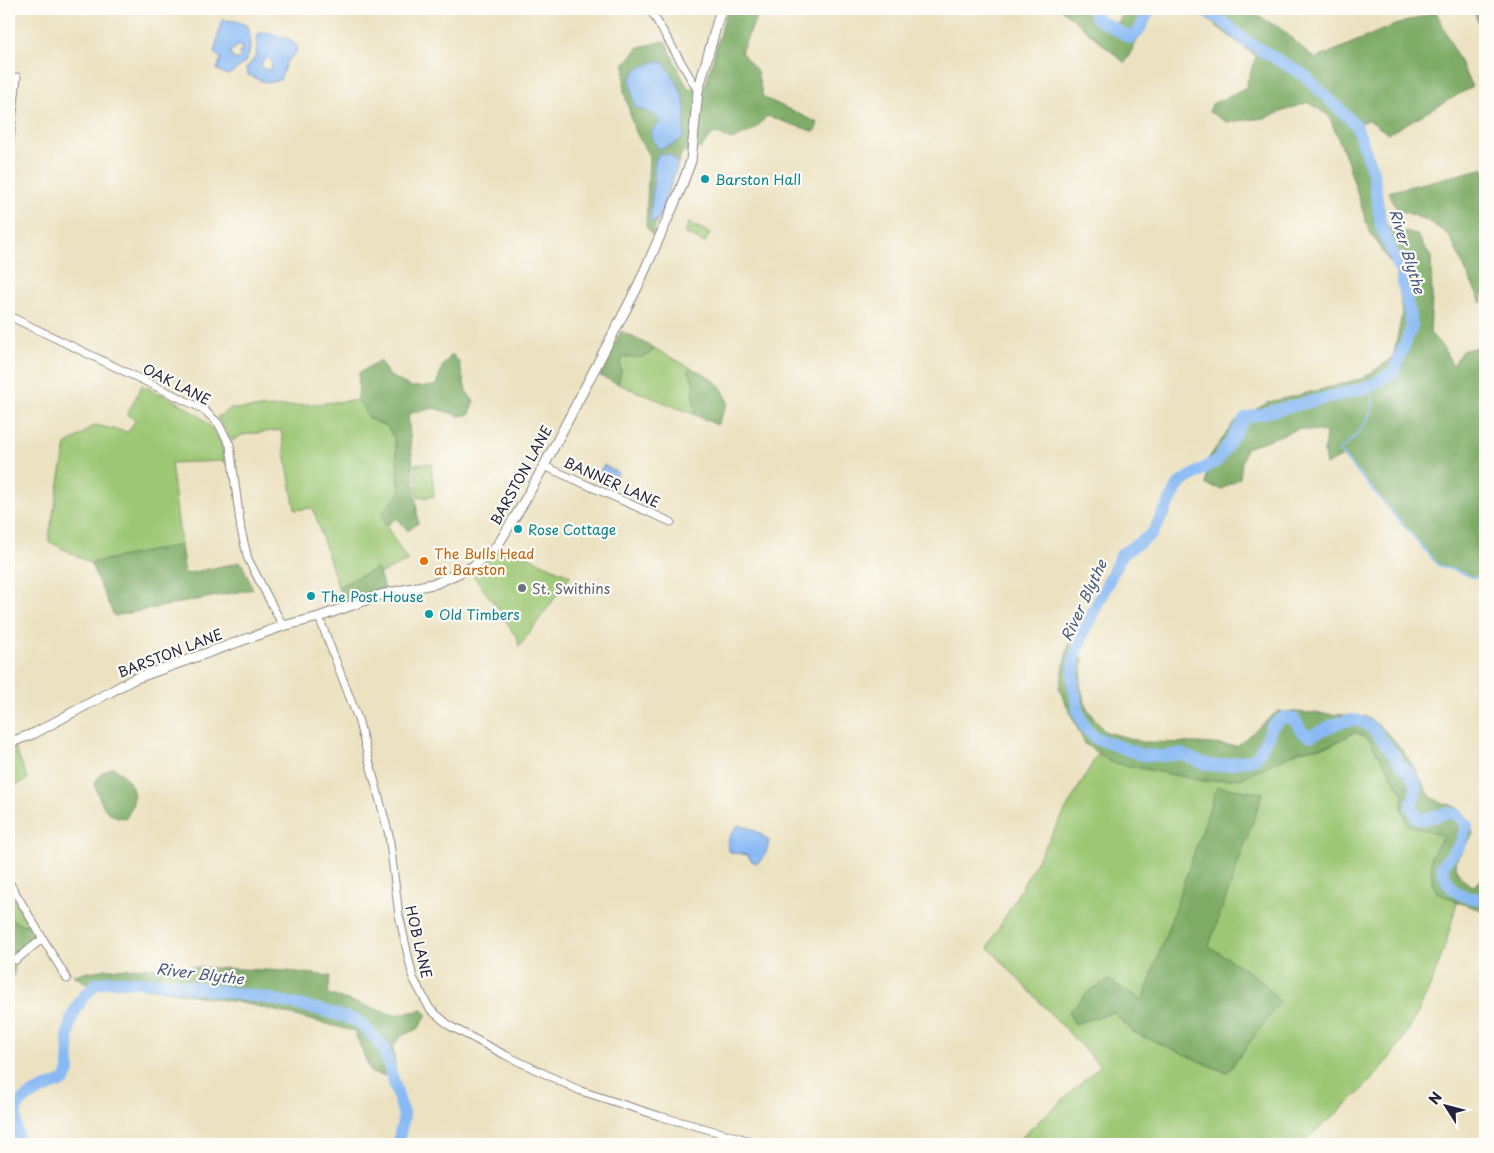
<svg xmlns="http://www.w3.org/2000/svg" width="1494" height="1153" viewBox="0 0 1494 1153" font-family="'Playpen Sans',sans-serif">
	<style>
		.green { fill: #9dc774; stroke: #607458 }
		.forest { fill: #7eac66; stroke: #506750 }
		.water { fill: #88b9f4; stroke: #556e98; fill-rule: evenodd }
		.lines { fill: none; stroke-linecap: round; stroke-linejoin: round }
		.stream { stroke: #88b9f4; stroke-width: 2 }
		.river { stroke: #88b9f4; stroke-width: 12 }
		.street-casing { stroke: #87827e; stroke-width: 9 }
		.secondary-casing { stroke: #87827e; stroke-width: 11 }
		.street { stroke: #fff; stroke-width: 7 }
		.secondary { stroke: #fff; stroke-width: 9 }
		.culture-dot { fill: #0f9aa8; stroke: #fdfcf7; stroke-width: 2 }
		.food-dot { fill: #e8710a; stroke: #fdfcf7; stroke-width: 2 }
		.worship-dot { fill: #6b7280; stroke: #fdfcf7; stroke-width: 2 }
		.labels { text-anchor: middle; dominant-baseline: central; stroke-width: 4.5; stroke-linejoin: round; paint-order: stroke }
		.culture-label { font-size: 14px; fill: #0d838f; stroke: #fdfcf7; text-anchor: start }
		.street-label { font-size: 14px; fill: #22223b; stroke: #fdfcf7 }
		.food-label { font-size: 14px; fill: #c56008; stroke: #fdfcf7; text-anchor: start }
		.worship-label { font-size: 14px; fill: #5b616d; stroke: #fdfcf7; text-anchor: start }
		.water-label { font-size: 15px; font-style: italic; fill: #46577c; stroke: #fdfcf7 }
	</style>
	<rect width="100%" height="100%" fill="#fdfcf7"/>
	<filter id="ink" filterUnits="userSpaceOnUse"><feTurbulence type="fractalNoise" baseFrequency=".02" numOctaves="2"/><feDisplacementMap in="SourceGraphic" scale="10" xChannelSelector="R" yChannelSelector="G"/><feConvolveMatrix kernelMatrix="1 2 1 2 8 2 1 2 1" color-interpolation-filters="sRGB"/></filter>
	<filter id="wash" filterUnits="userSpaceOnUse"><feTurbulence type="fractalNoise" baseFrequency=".0096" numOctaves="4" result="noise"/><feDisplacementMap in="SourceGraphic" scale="20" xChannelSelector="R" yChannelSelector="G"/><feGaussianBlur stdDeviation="1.12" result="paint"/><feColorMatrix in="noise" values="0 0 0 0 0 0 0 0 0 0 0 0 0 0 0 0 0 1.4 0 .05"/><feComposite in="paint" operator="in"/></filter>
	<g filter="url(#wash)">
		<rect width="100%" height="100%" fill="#ece2c1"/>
		<g class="green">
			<polygon points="689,223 710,233 705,243 684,233"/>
			<polygon points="654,348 691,368 689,372 693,381 695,415 618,384 621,372 620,363 624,357 649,355"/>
			<path d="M142 385C169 398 203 410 218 438 222 445 223 454 225 461L171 463 181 545 90 563 48 541 66 445 95 425 128 432 136 419 127 415Z"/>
			<polygon points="358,400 370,419 388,427 395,440 400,493 382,513 386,526 408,561 379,574 376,569 338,587 313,508 295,510 281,430 242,435 232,441 217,417 230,409 277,407"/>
			<polygon points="431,463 434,496 418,498 415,464"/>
			<polygon points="504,546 571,576 519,647 517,636 512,632 503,615 471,573"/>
			<path d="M1355 732 1369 739 1403 793 1402 809 1444 836 1431 857 1437 892 1457 901C1443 962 1417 1031 1373 1078 1351 1102 1326 1123 1300 1144H1014L1100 1066 988 947 1098 753 1110 762 1204 781 1242 778 1299 751 1331 745Z"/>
			<polygon points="14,746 28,779 9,789 9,748"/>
			<polygon points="9,890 28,925 19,924 9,918"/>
		</g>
		<g class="forest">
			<polygon points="727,9 760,9 741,52 757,71 763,97 818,123 815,132 767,116 754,130 732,140 714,133 700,149 699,148 682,152 652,235 646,226 649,156 634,129 624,91 625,63 639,47 665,41 688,89 706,85"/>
			<polygon points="1061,9 1092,9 1097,19 1118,23 1125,9 1154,9 1125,63"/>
			<polygon points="1186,9 1250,9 1259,17 1280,28 1315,59 1389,27 1436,12 1472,87 1388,134 1368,119 1354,128 1386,224 1400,237 1405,231 1416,234 1431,257 1432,298 1430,333 1443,347 1453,366 1462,351 1485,345 1485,579 1473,577 1438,565 1343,456 1326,465 1324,451 1326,432 1298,429 1246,448 1242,461 1240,478 1222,489 1206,485 1208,459 1235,421 1269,402 1320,390 1363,378 1393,358 1402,315 1398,274 1369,231 1347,160 1329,116 1308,102 1265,118 1227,122 1209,112 1212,104 1245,89 1256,56 1206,18 1185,10"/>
			<polygon points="1472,9 1485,9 1485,35"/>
			<polygon points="1485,168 1485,285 1481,303 1449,235 1426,220 1397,209 1388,192"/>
			<path d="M621 331 654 348C645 360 637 358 624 357L620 363 621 372 618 384 600 376Z"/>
			<polygon points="452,354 459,362 466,391 474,401 470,414 460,416 434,408 408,414 418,523 408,531 397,518 386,526 382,513 400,492 395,441 388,427 370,419 358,400 359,373 380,360 388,375 411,387 436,386 442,367"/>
			<path d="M691 368C711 377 721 381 728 403L717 425 695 415 693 381 689 372Z"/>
			<polygon points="181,545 185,574 241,562 253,589 114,616 90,563"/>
			<polygon points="377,568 385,589 343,605 338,587"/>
			<path d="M1069 643 1083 658 1080 686 1087 708 1104 731 1143 742 1198 743 1237 746 1278 711 1364 716C1386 727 1404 751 1417 772 1421 780 1426 792 1433 798 1439 802 1444 803 1451 805 1464 810 1470 821 1473 834L1455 862C1457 875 1462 880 1473 886L1485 878V911L1460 903 1437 892 1432 883 1431 857 1443 836 1407 825 1402 809 1403 793 1369 739 1355 732 1331 745 1299 751 1242 778 1204 781 1110 762 1085 744 1059 689Z"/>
			<path d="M113 767C134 781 140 797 126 818 103 817 102 803 94 784L102 773Z"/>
			<polygon points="1217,787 1263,793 1209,946 1261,980 1280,1002 1227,1073 1133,1032 1113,1012 1075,1024 1068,1012 1089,991 1108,980 1143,1000"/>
			<path d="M9 918 19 924 28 925 37 940 13 961C16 970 15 973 9 981Z"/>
			<polygon points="194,967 288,971 330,976 328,994 395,1015 423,1010 427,1014 419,1028 400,1037 393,1047 395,1066 392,1077 371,1073 354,1031 244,1003 103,981 94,988 73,975 106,969"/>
		</g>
		<g class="water">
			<path d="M222 20 237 21 249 27C251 55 252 60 228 75L217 70 221 58 214 53ZM238 45 242 48 239 54 241 57 239 59H233L230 52 233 49H235Z"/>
			<path d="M267 32 289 39 297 46 296 52 286 63 280 80 267 83 248 75 246 69 256 56 258 34ZM267 58 271 60 272 65 270 70 263 69 261 66 263 60Z"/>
			<path d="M659 60C666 65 669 70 674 78 688 101 686 112 683 138L672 145 658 149 650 133 661 122 655 115 635 107 630 79 637 69Z"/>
			<polygon points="659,153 671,155 678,164 658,220 650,222 655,161"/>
			<polygon points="604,465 618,473 614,481 599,473"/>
			<path d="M738 825C747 826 763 834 769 841 767 850 766 858 757 863L751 861 748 855 730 852C724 841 732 833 738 825Z"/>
		</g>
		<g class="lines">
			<path class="stream" d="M1369 387C1370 392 1374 398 1373 403 1373 419 1351 442 1339 451L1438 565 1473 577 1485 579"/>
			<g class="river">
				<polyline points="1092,9 1097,19 1131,38 1138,32 1150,9"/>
				<path d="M1203 9 1220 19 1246 41 1304 75 1356 125 1373 172 1381 226 1401 272 1412 326 1394 371 1369 387 1245 418 1218 460 1180 483 1152 534 1122 554 1085 629 1074 659 1073 684 1078 711 1085 728 1095 738 1142 755 1165 756 1181 754 1199 762 1210 765 1218 766 1254 759 1258 755 1269 735 1271 727 1284 717 1294 719 1303 733 1311 736C1325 729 1337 721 1353 720 1372 719 1390 751 1400 764 1405 770 1414 776 1416 785 1417 792 1413 800 1411 807L1418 819C1440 820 1451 801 1467 826L1460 845 1442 866C1447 891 1461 899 1485 899"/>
				<path d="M19 1144C17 1133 13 1116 18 1106 23 1095 54 1085 65 1080L69 1071 68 1036 72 1016 83 997 96 984 108 981 162 983 262 997 321 1010 358 1021 378 1041 384 1049 404 1116 399 1138 402 1144"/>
			</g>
		</g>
	</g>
	<g filter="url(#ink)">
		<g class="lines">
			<g class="street-casing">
				<g id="street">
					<polyline points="650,9 698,91"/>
					<polyline points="9,148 17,77"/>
					<polyline points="9,316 203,409 218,423 230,445 241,530 248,559 283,626"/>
					<polyline points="544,466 671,522"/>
					<polyline points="319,617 358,719 389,835 399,915 413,978 430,1009 450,1026 505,1055 581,1091 659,1116 762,1144"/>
					<polyline points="9,882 67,979"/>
					<polyline points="16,960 42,939"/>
				</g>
			</g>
			<g class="secondary-casing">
				<polyline id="secondary" points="9,743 35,733 134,679 283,626 319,617 380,595 437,583 472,567 488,555 499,543 521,507 544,466 637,288 679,193 691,161 698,91 721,9"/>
			</g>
			<use href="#street" class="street"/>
			<use href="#secondary" class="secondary"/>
		</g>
	</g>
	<g class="culture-dot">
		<circle cx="705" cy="179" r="5"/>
		<circle cx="518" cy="529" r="5"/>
		<circle cx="311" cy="596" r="5"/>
		<circle cx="429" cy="614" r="5"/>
	</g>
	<circle class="food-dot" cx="424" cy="561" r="5"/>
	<circle class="worship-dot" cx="522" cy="588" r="5"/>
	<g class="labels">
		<g class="culture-label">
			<text x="715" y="179">Barston Hall</text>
			<text x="528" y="529">Rose Cottage</text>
			<text x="321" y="596">The Post House</text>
			<text x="439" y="614">Old Timbers</text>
		</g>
		<g class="street-label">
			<text transform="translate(177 384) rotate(27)">OAK LANE</text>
			<text transform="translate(521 475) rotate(-61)">BARSTON LANE</text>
			<text transform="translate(612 482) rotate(24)">BANNER LANE</text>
			<text transform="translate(170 653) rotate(-21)">BARSTON LANE</text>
			<text transform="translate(419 942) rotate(77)">HOB LANE</text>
		</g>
		<g class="food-label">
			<text x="434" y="553">The Bulls Head<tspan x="434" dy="16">at Barston</tspan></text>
		</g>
		<g class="worship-label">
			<text x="532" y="588">St. Swithins</text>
		</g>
		<g class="water-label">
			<text transform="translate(1408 251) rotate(73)">River Blythe</text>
			<text transform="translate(1083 600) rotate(-65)">River Blythe</text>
			<text transform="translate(200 973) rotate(7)">River Blythe</text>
		</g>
	</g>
	<rect width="1494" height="1153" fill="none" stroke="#fdfcf7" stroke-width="30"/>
	<g transform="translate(1446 1106) rotate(306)" stroke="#fdfcf7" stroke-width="4" paint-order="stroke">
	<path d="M0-4L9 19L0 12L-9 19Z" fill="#22223b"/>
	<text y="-8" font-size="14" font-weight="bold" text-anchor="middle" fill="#22223b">N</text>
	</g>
</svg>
